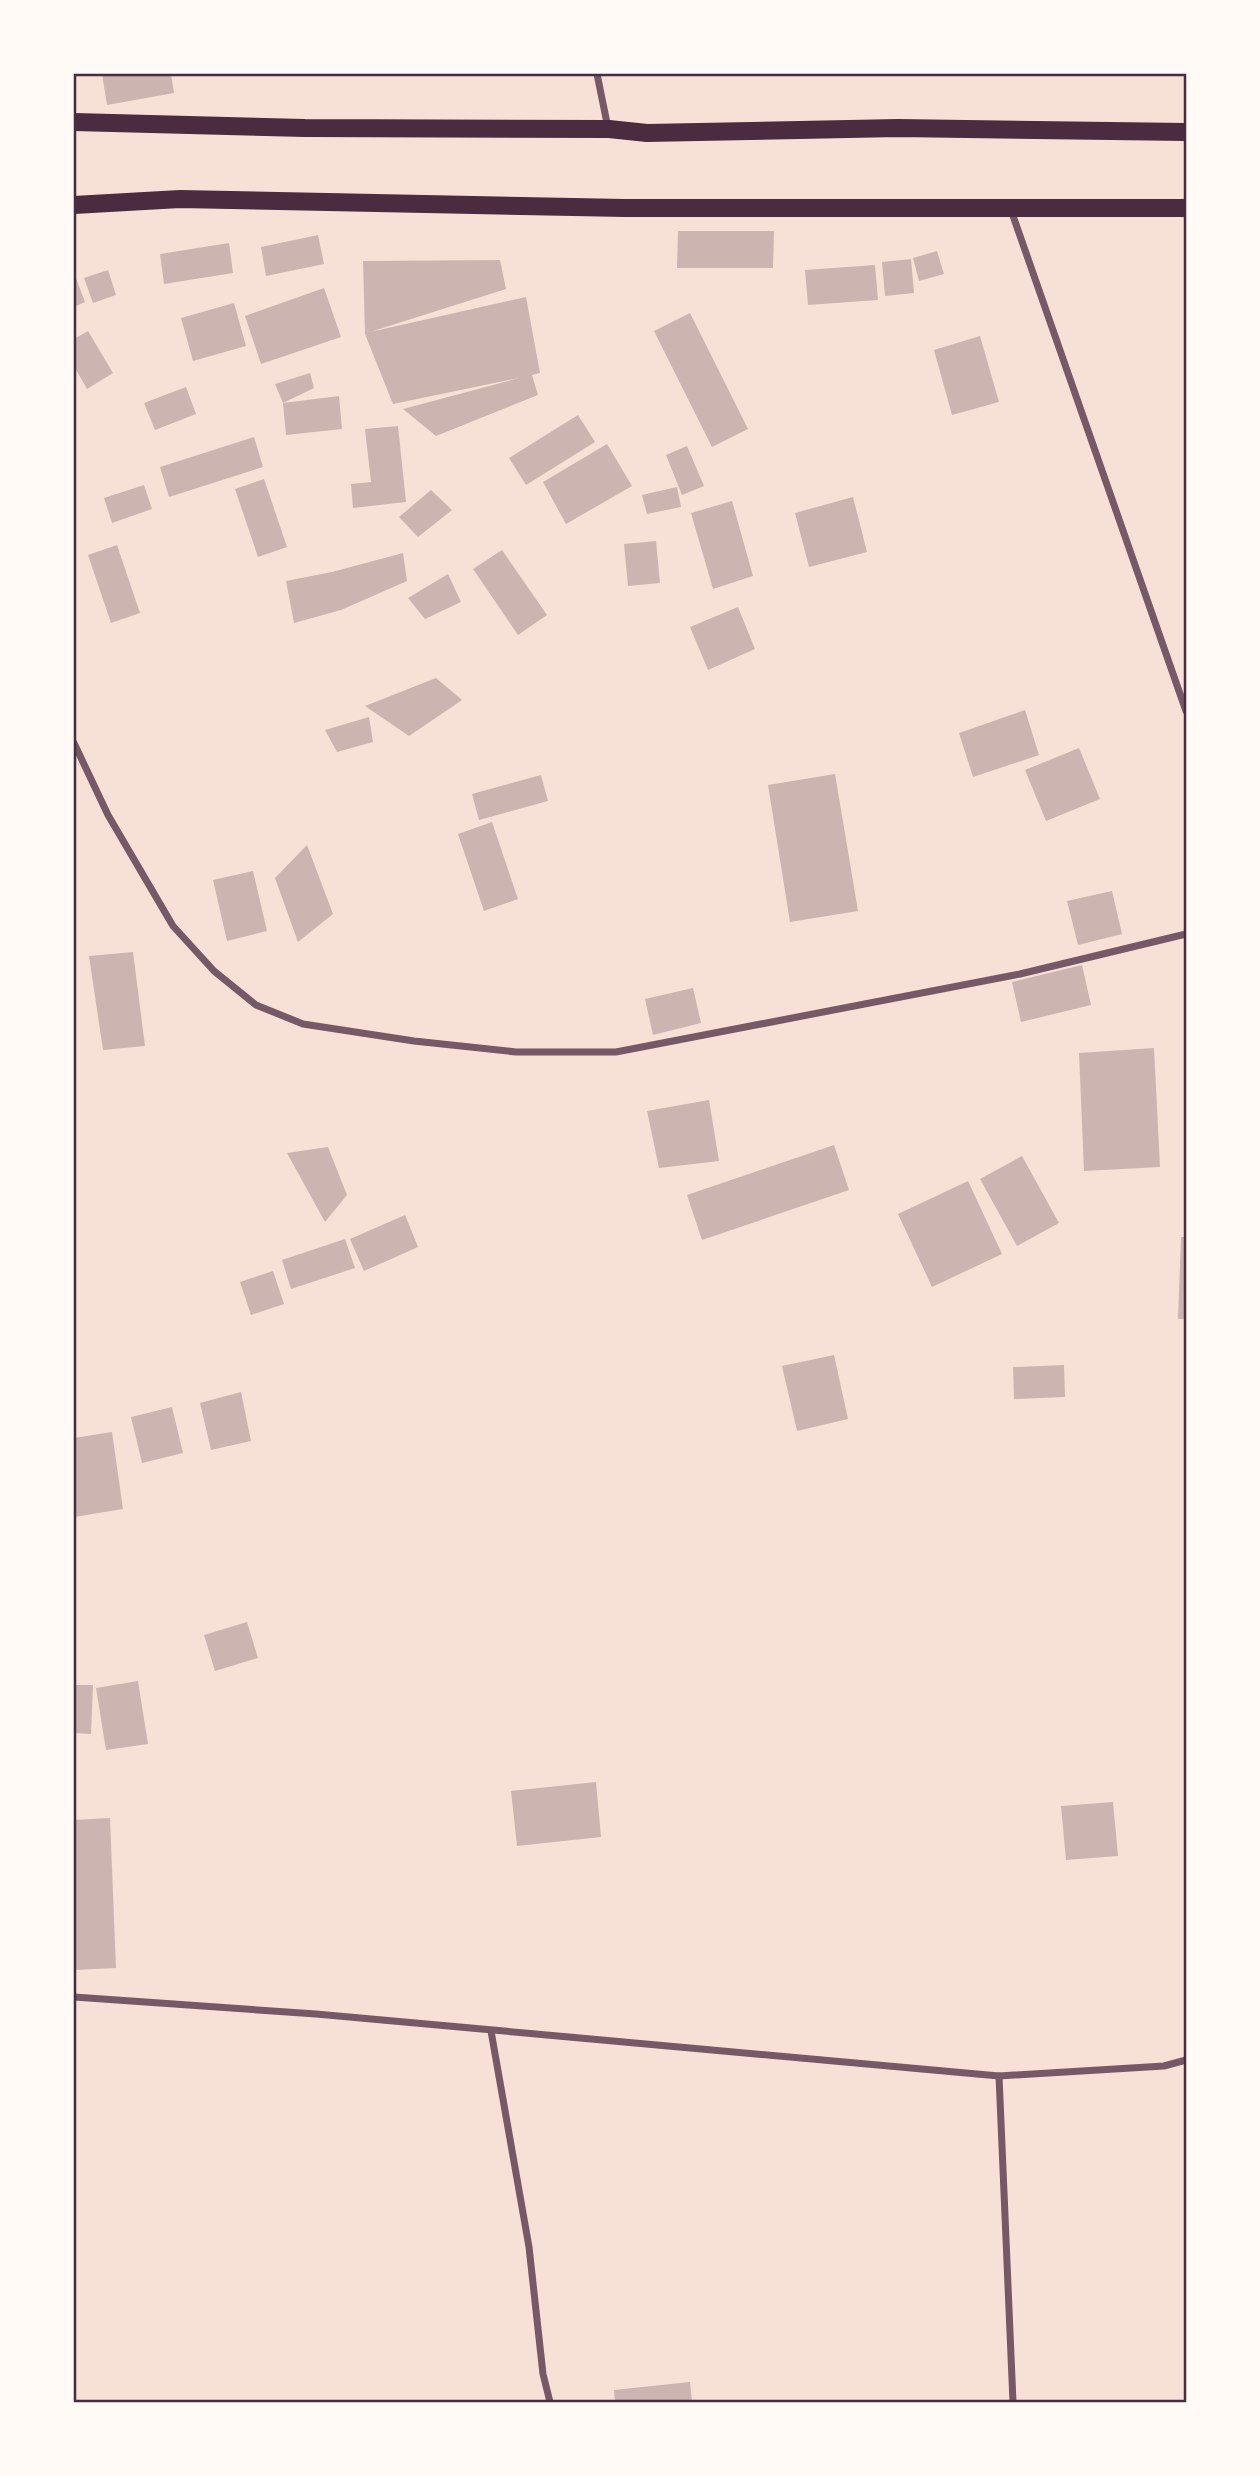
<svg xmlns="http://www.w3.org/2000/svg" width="1260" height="2476" viewBox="0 0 1260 2476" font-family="'PT Serif',serif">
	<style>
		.building { fill: #ccb4b1 }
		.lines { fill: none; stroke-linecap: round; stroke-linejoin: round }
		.minor { stroke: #755966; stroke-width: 7 }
		.primary { stroke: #4a2c40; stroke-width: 18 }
		.neatline { fill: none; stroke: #4a2c40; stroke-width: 2.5 }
	</style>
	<rect width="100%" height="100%" fill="#f7e1d7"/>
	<g class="building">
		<polygon points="102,74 171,74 174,93 107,105"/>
		<polygon points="678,231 774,231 773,268 677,268"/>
		<polygon points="318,235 324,264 266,276 261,247"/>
		<polygon points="229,243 233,273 164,284 160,254"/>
		<polygon points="937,251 944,274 919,281 913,258"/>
		<polygon points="911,259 914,293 885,296 882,262"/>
		<polygon points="500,260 506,289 370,332 526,297 540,373 532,375 538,395 436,436 403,409 519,378 393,404 365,334 363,261"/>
		<polygon points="875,265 878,300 808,305 805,270"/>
		<polygon points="108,270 116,295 93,303 84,278"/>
		<polygon points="74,273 85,302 74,307"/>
		<polygon points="324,288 341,337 261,364 245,316"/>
		<polygon points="234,303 246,346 193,361 181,318"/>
		<polygon points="690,313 748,429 712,447 654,331"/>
		<polygon points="88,331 113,373 87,389 74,366 74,339"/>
		<polygon points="980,336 999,402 952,415 934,350"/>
		<polygon points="310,373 314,388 283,403 275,384"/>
		<polygon points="186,387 196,414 155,430 144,403"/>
		<polygon points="339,396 342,429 286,435 283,403"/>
		<polygon points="578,415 595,442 526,485 509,458"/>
		<polygon points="398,426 406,502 353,508 351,484 371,482 365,429"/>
		<polygon points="254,437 263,467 169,497 160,467"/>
		<polygon points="607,444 632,486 566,524 543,482"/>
		<polygon points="687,446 704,486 682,495 666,455"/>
		<polygon points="264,479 287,547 258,557 235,489"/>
		<polygon points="144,485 152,509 112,523 104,498"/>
		<polygon points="677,487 681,507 647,514 642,495"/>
		<polygon points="431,490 452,510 418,537 399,517"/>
		<polygon points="853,497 867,552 809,567 795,513"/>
		<polygon points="732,501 753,576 713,589 691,513"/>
		<polygon points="656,541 660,583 628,586 624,544"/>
		<polygon points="117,545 140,613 111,623 88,555"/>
		<polygon points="502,550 547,615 518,635 473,569"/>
		<polygon points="403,553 407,581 341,610 294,623 286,581 332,572"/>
		<polygon points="448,574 461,602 425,619 408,598"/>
		<polygon points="738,607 755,649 708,670 690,627"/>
		<polygon points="436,678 462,700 409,736 365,706"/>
		<polygon points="1025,710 1039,755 973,777 959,733"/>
		<polygon points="369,717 373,742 337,752 325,730"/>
		<polygon points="1079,748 1100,799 1046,821 1025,770"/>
		<polygon points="835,774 858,911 790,922 768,785"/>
		<polygon points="541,775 548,801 479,820 472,794"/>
		<polygon points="492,822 518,899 484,911 458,834"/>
		<polygon points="307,845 333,914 298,942 275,878"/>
		<polygon points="253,871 267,931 227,941 213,880"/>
		<polygon points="1112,891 1122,934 1078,945 1067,901"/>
		<polygon points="133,952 145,1046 103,1050 89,956"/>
		<polygon points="1082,965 1091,1005 1021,1022 1012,982"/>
		<polygon points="693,988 701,1023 653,1035 645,999"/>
		<polygon points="1154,1048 1160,1167 1084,1171 1079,1053"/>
		<polygon points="709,1100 719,1161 659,1168 647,1111"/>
		<polygon points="834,1145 849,1190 702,1240 687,1195"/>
		<polygon points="328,1147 347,1195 325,1222 287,1153"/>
		<polygon points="1022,1156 1059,1223 1017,1246 980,1179"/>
		<polygon points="968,1181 1002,1254 932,1287 898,1214"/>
		<polygon points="405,1215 418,1247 364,1271 350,1239"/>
		<polygon points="1181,1237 1186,1237 1186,1319 1178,1319"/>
		<polygon points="345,1239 355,1268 291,1289 282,1260"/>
		<polygon points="273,1271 284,1304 251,1315 240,1282"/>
		<polygon points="834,1355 848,1419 797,1431 782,1366"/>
		<polygon points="1064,1365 1065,1397 1014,1399 1013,1367"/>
		<polygon points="241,1392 251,1441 211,1450 200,1403"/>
		<polygon points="172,1407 183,1453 142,1463 131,1417"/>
		<polygon points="112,1432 123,1509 74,1517 74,1438"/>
		<polygon points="247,1622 258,1658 215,1671 204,1635"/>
		<polygon points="138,1681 148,1744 106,1750 96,1688"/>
		<polygon points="74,1685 93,1685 91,1734 74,1733"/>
		<polygon points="596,1782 601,1837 517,1846 511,1791"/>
		<polygon points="1113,1802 1118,1856 1066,1860 1061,1806"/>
		<polygon points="110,1818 116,1968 74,1970 74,1820"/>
		<polygon points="690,2382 692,2402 615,2402 614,2390"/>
	</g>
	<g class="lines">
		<g class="minor">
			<polyline points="597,74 608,128"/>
			<polyline points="1011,210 1186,711"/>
			<polyline points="74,743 108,815 173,926 214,971 256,1005 303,1024 414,1041 516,1052 616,1052 1020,974 1186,934"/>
			<polyline points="74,1997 316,2014 999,2076 1164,2066 1186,2060"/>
			<polyline points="491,2031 529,2247 543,2374 550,2402"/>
			<polyline points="999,2076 1013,2402"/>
		</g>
		<g class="primary">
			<polyline points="74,122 305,128 609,129 647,133 898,128 1186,132"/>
			<polyline points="74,205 180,199 625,208 1186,208"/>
		</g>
	</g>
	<rect width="1260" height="2476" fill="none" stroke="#fffaf5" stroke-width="150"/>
	<rect x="75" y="75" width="1110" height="2326" class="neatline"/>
</svg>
